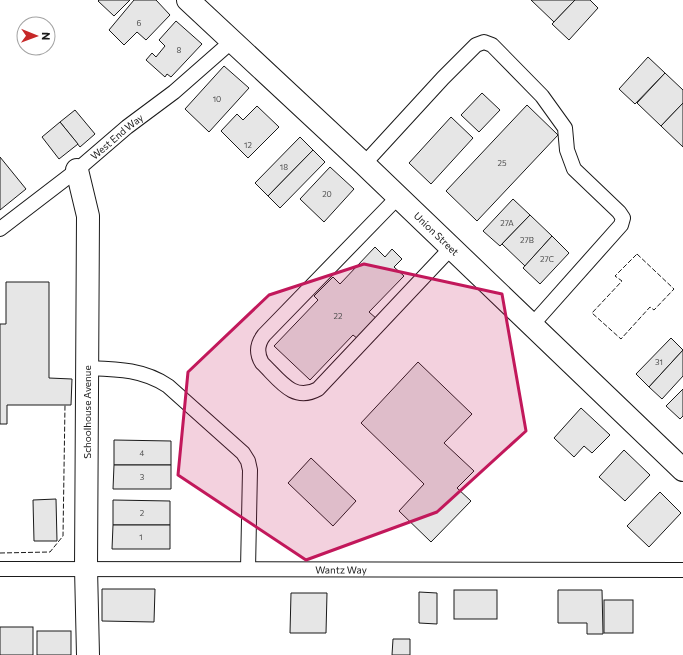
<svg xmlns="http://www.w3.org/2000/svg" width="683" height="655" viewBox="0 0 683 655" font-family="Commissioner,sans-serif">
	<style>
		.building { fill: #e6e6e6; stroke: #1a1a1a }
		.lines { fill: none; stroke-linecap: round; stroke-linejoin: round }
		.service-casing { stroke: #1a1a1a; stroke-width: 16 }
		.minor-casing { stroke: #1a1a1a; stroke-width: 24 }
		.service { stroke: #fff; stroke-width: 14 }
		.minor { stroke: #fff; stroke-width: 22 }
		.fence { stroke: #1a1a1a; stroke-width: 1; stroke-dasharray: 5 2; stroke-linecap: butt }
		.marked { fill: #c2185b; fill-opacity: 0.2; stroke: #c2185b; stroke-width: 3; stroke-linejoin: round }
		.labels { text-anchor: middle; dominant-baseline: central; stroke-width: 3; stroke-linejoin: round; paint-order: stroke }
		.number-label { font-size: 8px; fill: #4d4d4d }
		.street-label { font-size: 10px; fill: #1a1a1a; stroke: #fff }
	</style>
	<rect width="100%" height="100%" fill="#fff"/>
	<g class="building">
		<polygon points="99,0 130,0 114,16 98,1"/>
		<polygon points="134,0 156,0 170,15 146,40 137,32 124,45 109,30"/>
		<polygon points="531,0 575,0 554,22"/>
		<polygon points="575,0 590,0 598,8 569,40 552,24"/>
		<polygon points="176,21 202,44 171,77 167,74 165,77 146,60 152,53 156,57 165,46 159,40"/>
		<polygon points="648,57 665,73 635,104 619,89"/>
		<polygon points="224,66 249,88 209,132 185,109"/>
		<polygon points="665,73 683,90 683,103 661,126 637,103"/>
		<polygon points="482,93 500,110 479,132 461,115"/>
		<polygon points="683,103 683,147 661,126"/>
		<polygon points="527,105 558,135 477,221 446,191"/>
		<polygon points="257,106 279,127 248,158 221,131 237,114 243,120"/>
		<polygon points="75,110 95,134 80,147 60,122"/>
		<polygon points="451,117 473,138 431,184 409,163"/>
		<polygon points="60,122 78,144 59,159 42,137"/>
		<polygon points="300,137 313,150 268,196 255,183"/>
		<polygon points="313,150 325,162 280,208 268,196"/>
		<polygon points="0,157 26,189 0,210"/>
		<polygon points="330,167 354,189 324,222 300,199"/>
		<polygon points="513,199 530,215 500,246 483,231"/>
		<polygon points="530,215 552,236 525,266 502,244"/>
		<polygon points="552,236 569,253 540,284 523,268"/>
		<polygon points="375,247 385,257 392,249 402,259 394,267 404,276 369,312 377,319 358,339 353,335 310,380 274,346 318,300 314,296 333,277 340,284"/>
		<polygon points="6,282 49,282 49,378 72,379 71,405 7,405 7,424 0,424 0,324 6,324"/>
		<polygon points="671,338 683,350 649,387 636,374"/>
		<polygon points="683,350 683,376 662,399 649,387"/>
		<polygon points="418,362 472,414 444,443 474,471 457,488 471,501 431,542 399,511 424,484 361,423"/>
		<polygon points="683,389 683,416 680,419 666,406"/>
		<polygon points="581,408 610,435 592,453 584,446 574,457 554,438"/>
		<polygon points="114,440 171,441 171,465 114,465"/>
		<polygon points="624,450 650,475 625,501 599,477"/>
		<polygon points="311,458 356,501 333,526 288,483"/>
		<polygon points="114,465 171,465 171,489 113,489"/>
		<polygon points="660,492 681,513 649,547 627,526"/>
		<polygon points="56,499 57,541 34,541 33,500"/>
		<polygon points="113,500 170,501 170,525 113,525"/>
		<polygon points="113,525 170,525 170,549 112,549"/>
		<polygon points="102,589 155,589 154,622 102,621"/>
		<rect x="454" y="590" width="43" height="29"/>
		<polygon points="558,590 602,590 603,634 587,634 587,623 558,623"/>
		<polygon points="419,592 437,593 437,624 419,623"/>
		<polygon points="291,593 327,593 326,633 290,633"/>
		<rect x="604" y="600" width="29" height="33"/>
		<rect x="0" y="627" width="33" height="28"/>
		<rect x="37" y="631" width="34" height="24"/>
		<polygon points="393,639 410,639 410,655 392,655"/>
	</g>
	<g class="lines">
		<g class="service-casing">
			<g id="service">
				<polyline points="364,164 443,78 476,45 484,42 492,45 542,96 565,128 567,150 574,169 619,212 623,218 621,225 532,325"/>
				<path d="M398 197 264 335C257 344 256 353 262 363 279 379 293 403 318 389L451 248"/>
				<path id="s1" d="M0 229 77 170 127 127 174 92 231 42"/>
				<path d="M87 368C116 369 143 369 168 386L243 453 248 461 250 470 248 569"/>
				<path id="s2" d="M0 569 683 570"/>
			</g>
		</g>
		<g class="minor-casing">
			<g id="minor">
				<path id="s3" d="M188 0 364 164 683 470"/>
				<polyline points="77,170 88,216 86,568 88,655"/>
			</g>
		</g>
		<use href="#service" class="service"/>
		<use href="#minor" class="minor"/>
		<g class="fence">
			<polygon points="637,254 674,289 654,310 650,307 621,339 592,313 622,281 615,276"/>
			<polyline points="0,553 50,552 63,536 65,405"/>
		</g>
	</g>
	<path class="marked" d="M364 264 502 294 526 431 437 512 306 560 178 475 188 372 269 295Z"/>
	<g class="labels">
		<g class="number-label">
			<text x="139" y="23">6</text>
			<text x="179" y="50">8</text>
			<text x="217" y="99">10</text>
			<text x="248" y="145">12</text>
			<text x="502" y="163">25</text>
			<text x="284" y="167">18</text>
			<text x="327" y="194">20</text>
			<text x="507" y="223">27A</text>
			<text x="527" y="240">27B</text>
			<text x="547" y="259">27C</text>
			<text x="338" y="316">22</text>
			<text x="659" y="362">31</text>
			<text x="142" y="453">4</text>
			<text x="142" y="477">3</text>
			<text x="142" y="513">2</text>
			<text x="141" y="537">1</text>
		</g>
		<g class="street-label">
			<text stroke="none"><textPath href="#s1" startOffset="149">West End Way</textPath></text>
			<text stroke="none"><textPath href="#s3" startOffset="341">Union Street</textPath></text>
			<text transform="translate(87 412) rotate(-90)">Schoolhouse Avenue</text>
			<text stroke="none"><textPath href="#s2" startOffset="341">Wantz Way</textPath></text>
		</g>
	</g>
	<g transform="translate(36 36) rotate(91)"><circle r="19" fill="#ffffff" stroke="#a3a3a3"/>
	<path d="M0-3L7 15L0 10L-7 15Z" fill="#c62828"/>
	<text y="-6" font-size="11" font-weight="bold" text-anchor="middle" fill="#1a1a1a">N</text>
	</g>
</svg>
